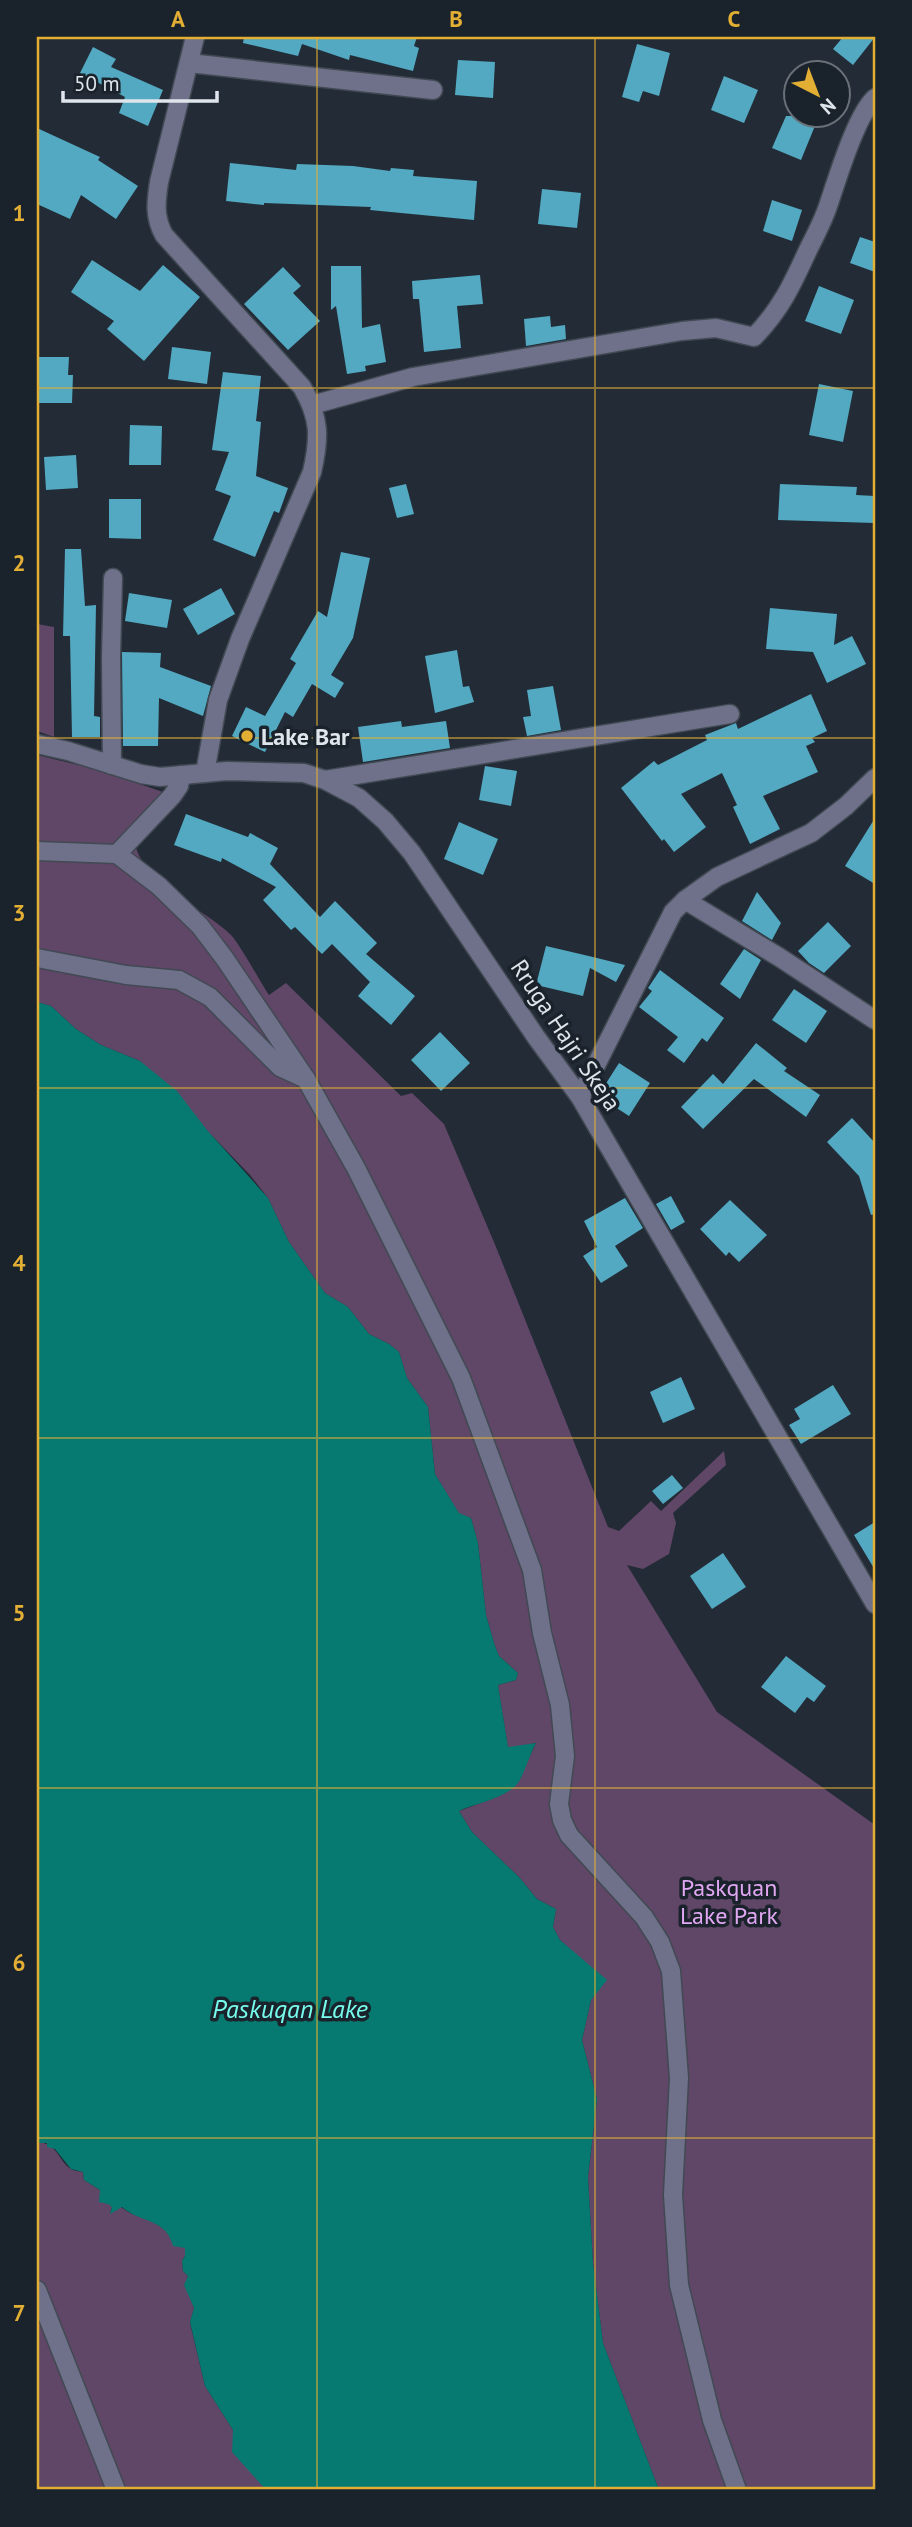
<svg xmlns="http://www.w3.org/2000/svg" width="912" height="2527" viewBox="0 0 912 2527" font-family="'PT Sans',sans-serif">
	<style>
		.green { fill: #604667 }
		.water { fill: #067a70 }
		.building { fill: #52a9c1 }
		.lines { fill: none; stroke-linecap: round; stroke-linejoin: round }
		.minor-casing { stroke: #414a53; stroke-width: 21 }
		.minor { stroke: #6f708a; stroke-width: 18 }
		.grid { fill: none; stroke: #e2af34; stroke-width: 2; stroke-opacity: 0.55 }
		.poi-dot { fill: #e2af34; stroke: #1a222b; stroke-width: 2.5 }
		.labels { text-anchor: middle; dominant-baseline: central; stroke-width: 7; stroke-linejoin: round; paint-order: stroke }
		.poi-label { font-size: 24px; font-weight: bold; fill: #dfe5eb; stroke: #1a222b; text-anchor: start }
		.street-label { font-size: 24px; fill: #dfe5eb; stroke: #1a222b }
		.park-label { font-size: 24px; fill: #e1a7f2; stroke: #1a222b }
		.water-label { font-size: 26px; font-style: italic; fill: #77fded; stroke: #1a222b }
		.neatline { fill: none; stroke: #e2af34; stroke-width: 2.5 }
		.grid-label { font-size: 23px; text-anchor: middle; font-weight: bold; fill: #e2af34 }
	</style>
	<rect width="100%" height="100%" fill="#232c36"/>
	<g class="green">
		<polygon points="37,624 54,627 54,737 37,731"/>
		<path d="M37 755 99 770 183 799 136 848C150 889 202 907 231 935 241 946 259 980 269 995L286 983 401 1096 412 1093 444 1124 496 1247 608 1527 619 1531 651 1501 661 1511 724 1451 726 1465 673 1513 676 1523 669 1554 643 1569 627 1565 717 1712 875 1825V2490H659L603 2343 593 2263 588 2177 597 2099 582 2040 591 2000 576 1955 560 1940 553 1927 556 1909 537 1899 519 1877 472 1832 459 1811 497 1797 518 1782 536 1743 508 1748 498 1685 516 1680 518 1673 499 1656 495 1646 486 1615 478 1543 471 1518 459 1514 435 1474 428 1407 407 1378 399 1352 389 1344 369 1334 348 1307 325 1293 289 1242 268 1198 250 1175 140 1061 101 1045 76 1029 51 1006 37 1002Z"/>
		<path d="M39 2142C60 2146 57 2160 71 2169 74 2171 79 2171 83 2172L84 2180 100 2190 112 2207 110 2213 121 2207C133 2217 146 2217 158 2225 168 2231 177 2241 185 2248V2256L182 2261 183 2271 188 2276 185 2285 194 2308 190 2323 205 2386 233 2430 266 2490H37Z"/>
	</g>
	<path class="water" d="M37 1002 51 1006 76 1029 101 1045 140 1061 177 1091 207 1130 268 1198 289 1242 325 1293 348 1307 369 1334 389 1344 399 1352 407 1378 428 1407 435 1474 459 1513 471 1518 478 1543 486 1615 495 1646 499 1656 518 1673 516 1680 498 1685 508 1747 536 1743C530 1754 524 1774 518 1783 505 1799 476 1803 459 1811L472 1832 519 1877 537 1899 556 1909 553 1927 560 1940 607 1980 591 2000 582 2040 597 2099 588 2177 593 2263 603 2343 659 2490H266L232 2452 233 2430 205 2386 190 2322 194 2308 184 2285 188 2276 183 2271 182 2261 185 2256V2248L173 2246C166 2218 140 2223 122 2207L110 2214 112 2207 108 2204 99 2202 100 2190 84 2180 83 2172 71 2169 55 2149 47 2147V2143H37Z"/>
	<g class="building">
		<polygon points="244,37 417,37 414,46 419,48 413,71 350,55 349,60 302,44 298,56 243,43"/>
		<polygon points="843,37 875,37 853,65 833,49"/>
		<polygon points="637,44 670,53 659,96 643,91 639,102 622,97"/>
		<polygon points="93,47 116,59 111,67 163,90 148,126 119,113 125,97 80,73"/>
		<polygon points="458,60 495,62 493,98 455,95"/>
		<polygon points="724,76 758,90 744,123 711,110"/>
		<polygon points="786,116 819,116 801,160 772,148"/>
		<polygon points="37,128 100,157 98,160 138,186 116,219 81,195 70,219 37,204"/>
		<polygon points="230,163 296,170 297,164 353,166 390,171 391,168 414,170 413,176 477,181 474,220 370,210 371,207 264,203 264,205 226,201"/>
		<polygon points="542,189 581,193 577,228 538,224"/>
		<polygon points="772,200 802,210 792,241 763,231"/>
		<polygon points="860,237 875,242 875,272 850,263"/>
		<polygon points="92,260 140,291 163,265 200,297 144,361 107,329 114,321 71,292"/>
		<polygon points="331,266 361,266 362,328 380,324 386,362 365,366 366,371 347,374 336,306 331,310"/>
		<polygon points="283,267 301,286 293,293 320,321 288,350 244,304"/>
		<polygon points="480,275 483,304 457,306 461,348 424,352 419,299 413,299 412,281"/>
		<polygon points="819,286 854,300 841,334 805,321"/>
		<polygon points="550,316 551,327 565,325 566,339 526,346 524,319"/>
		<polygon points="172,347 211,352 207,384 168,379"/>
		<polygon points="37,357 69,357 68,375 73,375 72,403 37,403"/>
		<polygon points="223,372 261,376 256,421 261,422 256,476 288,488 279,513 274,511 255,557 213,540 231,496 215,490 229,452 212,450"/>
		<polygon points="819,384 853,391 843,442 809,435"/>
		<polygon points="130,425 162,426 161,465 129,465"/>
		<polygon points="76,455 78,488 46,490 44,457"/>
		<polygon points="406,484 414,514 397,518 389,488"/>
		<polygon points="780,484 857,487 856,495 875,496 875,523 778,520"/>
		<polygon points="109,499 141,499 141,539 109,538"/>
		<polygon points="65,549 81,549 85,606 96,605 94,716 100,717 100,737 72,737 70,636 63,636"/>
		<polygon points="341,552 370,558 353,638 331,675 344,683 335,698 312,684 293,717 285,712 265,752 232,736 246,707 265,716 296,663 290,659 318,611 327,617"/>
		<polygon points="221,588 235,614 198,635 183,609"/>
		<polygon points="129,593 172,600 167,628 125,621"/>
		<polygon points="770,608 837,614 834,645 852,636 866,664 827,683 813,652 766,649"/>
		<polygon points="457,650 463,687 469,686 474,702 435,713 425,656"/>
		<polygon points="122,652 161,653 160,667 211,686 203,716 159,698 158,746 123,746"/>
		<polygon points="553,686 561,730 527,736 523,717 531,716 527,690"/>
		<polygon points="811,694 827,731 812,738 815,742 806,746 818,772 763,796 780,829 750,844 733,807 737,805 722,773 681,794 706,827 674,852 664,839 662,841 621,788 654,761 658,765 707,740 705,735 736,723 738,729"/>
		<polygon points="401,721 402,727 446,721 450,748 363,762 358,727"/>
		<polygon points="485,766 517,771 511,806 479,800"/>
		<polygon points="186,814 248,837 250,833 278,848 270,864 320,917 335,901 377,943 366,954 415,996 391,1025 358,996 370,982 332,944 322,954 295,927 291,930 263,900 276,887 222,858 221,862 174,845"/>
		<polygon points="875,818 875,884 845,866"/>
		<polygon points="459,822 498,839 483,875 444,859"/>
		<polygon points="757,892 781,923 772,940 742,921"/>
		<polygon points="828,922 851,946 824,973 809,963 798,951"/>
		<polygon points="546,946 593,957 625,965 616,982 590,968 583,996 536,985"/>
		<polygon points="744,949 761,960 740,999 720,984"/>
		<polygon points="660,970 724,1018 707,1042 702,1038 684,1063 667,1050 678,1037 639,1007 652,991 648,988"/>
		<polygon points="794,989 827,1011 806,1043 772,1020"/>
		<polygon points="440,1032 470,1063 441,1091 411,1060"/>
		<polygon points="756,1043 787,1068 784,1071 820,1095 806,1117 754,1079 703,1129 681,1107 713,1074 723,1084"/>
		<polygon points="619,1063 650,1083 629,1116 598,1096"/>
		<polygon points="852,1118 875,1143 875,1214 871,1215 859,1176 827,1142"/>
		<polygon points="671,1196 685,1222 671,1230 656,1204"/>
		<polygon points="625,1198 643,1228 615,1246 628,1266 601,1283 583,1256 597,1247 584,1221"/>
		<polygon points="730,1200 767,1235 739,1262 729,1252 726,1256 700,1229"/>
		<polygon points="681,1377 695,1409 663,1423 650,1392"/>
		<polygon points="833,1385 851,1414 801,1444 789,1425 800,1419 794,1409"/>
		<polygon points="672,1475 683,1488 663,1504 652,1491"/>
		<polygon points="875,1522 875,1570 854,1535"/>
		<polygon points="723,1553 746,1587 712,1609 690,1576"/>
		<polygon points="786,1656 826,1686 814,1702 807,1697 795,1713 761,1687"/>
	</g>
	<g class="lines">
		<g class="minor-casing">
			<g id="minor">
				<path d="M195 37 159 182C156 202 154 217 164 235L302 387C320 418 320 437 312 472L240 639 218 700 205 773"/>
				<polyline points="189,63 433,90"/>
				<path d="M312 405 413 377 682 331 716 328 754 337C781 309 792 285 808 250 815 236 823 221 828 206 837 180 856 115 875 98"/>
				<polyline points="37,744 68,751 141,774 160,777 227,771 304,773 325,780 359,798 385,821 412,853 536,1037 580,1097 875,1604"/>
				<polyline points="112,765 111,657 113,578"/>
				<polyline points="325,780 730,714"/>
				<polyline points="37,851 117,854 172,796 179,786 181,775"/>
				<polyline points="117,854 159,886 200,926 225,959 306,1079 356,1168 461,1378 532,1570 542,1633 560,1705 565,1756 559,1804 562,1820 569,1835 644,1917 660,1942 671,1971 679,2078 673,2195 679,2285 712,2420 737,2490"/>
				<polyline points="685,900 779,957 875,1020"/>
				<polyline points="37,958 126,975 179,980 210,997 280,1067 306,1079"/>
				<polyline points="580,1097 673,912 685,900 717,877 811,833 846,806 875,778"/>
				<polyline points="37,2290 116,2490"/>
			</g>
		</g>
		<use href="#minor" class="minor"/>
	</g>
	<path class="grid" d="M317 37V2490M595 37V2490M37 388H875M37 738H875M37 1088H875M37 1438H875M37 1788H875M37 2138H875"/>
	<circle class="poi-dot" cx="247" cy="736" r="7"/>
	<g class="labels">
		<g class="poi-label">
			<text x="261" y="736">Lake Bar</text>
		</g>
		<g class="street-label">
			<text transform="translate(566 1035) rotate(56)">Rruga Hajri Skeja</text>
		</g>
		<g class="park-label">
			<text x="729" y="1887">Paskquan<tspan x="729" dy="28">Lake Park</tspan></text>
		</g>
		<g class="water-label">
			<text x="290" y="2008">Paskuqan Lake</text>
		</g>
	</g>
	<rect width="912" height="2527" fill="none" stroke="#1a222b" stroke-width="77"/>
	<g transform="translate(817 94) rotate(138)"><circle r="33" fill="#1a222b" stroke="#697078" stroke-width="2"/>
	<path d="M0-5L12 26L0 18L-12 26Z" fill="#e2af34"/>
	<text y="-10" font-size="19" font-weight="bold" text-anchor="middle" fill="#dfe5eb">N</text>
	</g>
	<path d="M63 91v10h154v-10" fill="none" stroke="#dfe5eb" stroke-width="3.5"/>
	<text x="74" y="91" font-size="21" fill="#dfe5eb" stroke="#1a222b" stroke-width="5" paint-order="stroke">50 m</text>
	<rect x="38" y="38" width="836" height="2450" class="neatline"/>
	<g class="grid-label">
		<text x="178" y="27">A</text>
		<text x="456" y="27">B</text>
		<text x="734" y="27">C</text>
		<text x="19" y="221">1</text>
		<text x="19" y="571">2</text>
		<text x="19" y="921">3</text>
		<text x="19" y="1271">4</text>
		<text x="19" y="1621">5</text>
		<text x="19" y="1971">6</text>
		<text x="19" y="2321">7</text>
	</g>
</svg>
